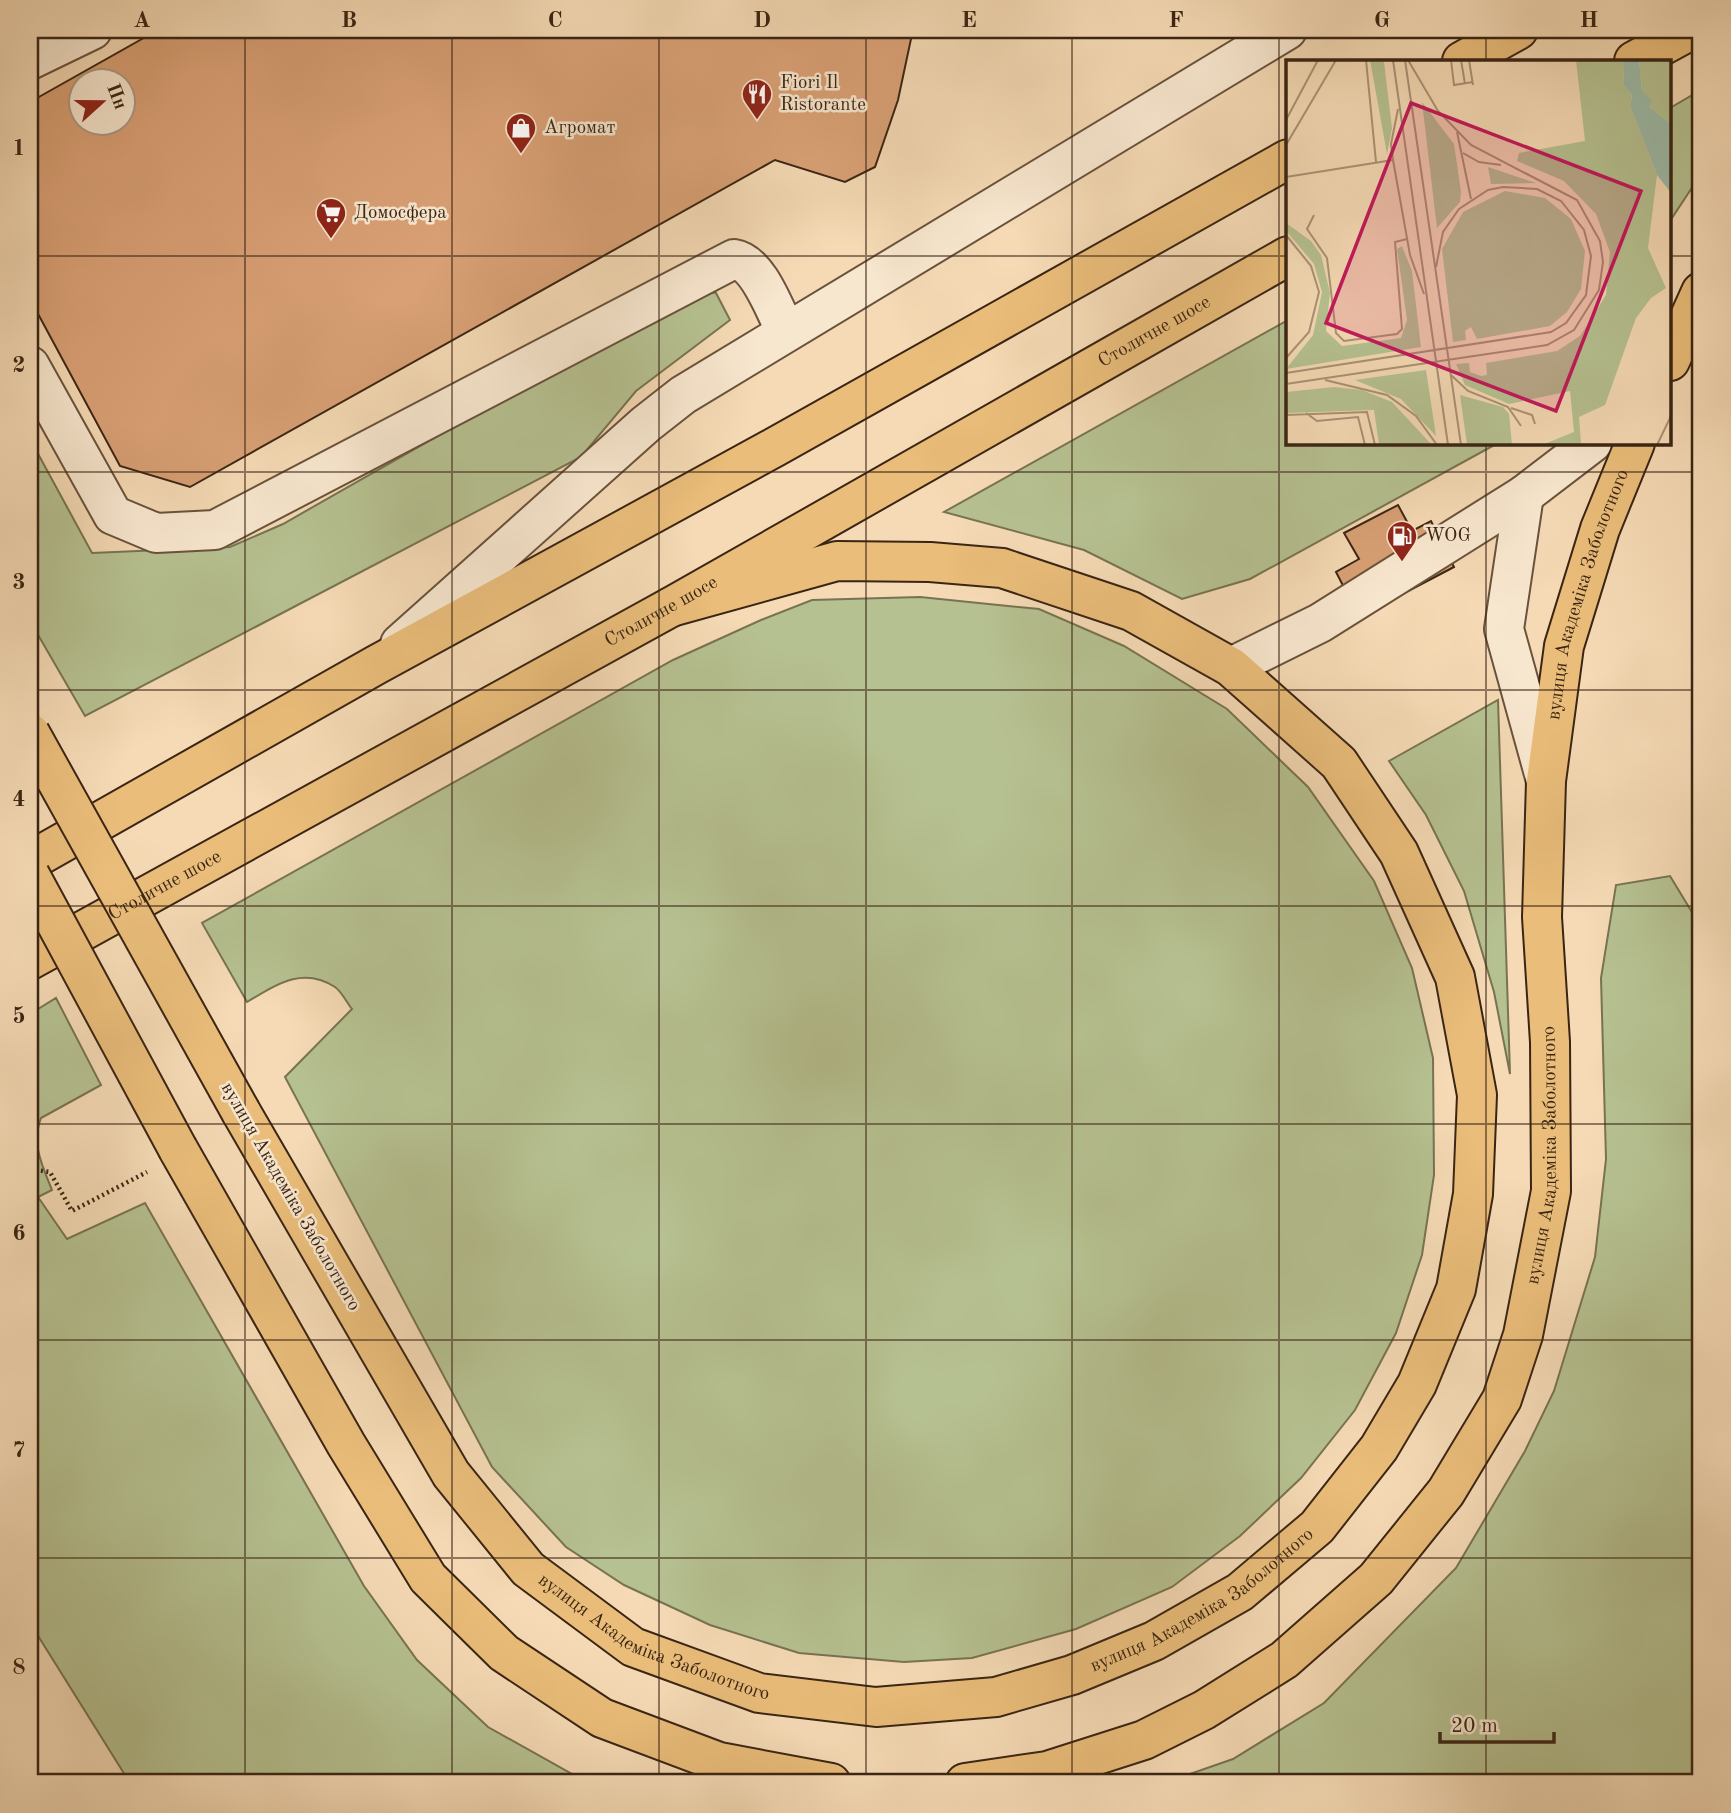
<svg xmlns="http://www.w3.org/2000/svg" width="1731" height="1813" viewBox="0 0 1731 1813" font-family="'Old Standard TT',serif">
	<style>
		.green { fill: #b6c191; stroke: #787352; stroke-width: 2 }
		.building { fill: #d9a075; stroke: #3a2514; stroke-width: 2; fill-rule: evenodd }
		.lines { fill: none; stroke-linecap: round; stroke-linejoin: round }
		.minor-casing { stroke: #69523c; stroke-width: 42 }
		.major-casing { stroke: #3a2514; stroke-width: 42 }
		.highway-casing { stroke: #3a2514; stroke-width: 42 }
		.path { stroke: #3a2514; stroke-width: 4.5; stroke-dasharray: 2 3.5; stroke-linecap: butt }
		.minor { stroke: #f8e7cf; stroke-width: 38 }
		.major { stroke: #eabd7a; stroke-width: 38 }
		.highway { stroke: #eabd7a; stroke-width: 38 }
		.major-bridge-casing { stroke: #3a2514; stroke-width: 42; stroke-linecap: butt }
		.highway-bridge-casing { stroke: #3a2514; stroke-width: 42; stroke-linecap: butt }
		.major-bridge { stroke: #eabd7a; stroke-width: 38 }
		.highway-bridge { stroke: #eabd7a; stroke-width: 38 }
		.grid { fill: none; stroke: #3a2514; stroke-width: 2; stroke-opacity: 0.55 }
		.labels { text-anchor: middle; dominant-baseline: central; stroke-width: 5; stroke-linejoin: round; paint-order: stroke }
		.poi-label { font-size: 19px; fill: #3a2514; stroke: #f8e7cf; text-anchor: start }
		.street-label { font-size: 19px; fill: #3a2514; stroke: #f8e7cf }
		.inset-road { fill: none; stroke: #aa9275; stroke-width: 2 }
		.view { fill: #c2185b; fill-opacity: 0.15; stroke: #c2185b; stroke-width: 3.5 }
		.inset-edge { fill: none; stroke: #3a2514; stroke-width: 3.5 }
		.neatline { fill: none; stroke: #3a2514; stroke-width: 2.5 }
		.grid-label { font-size: 23px; text-anchor: middle; font-weight: bold; fill: #3a2514 }
	</style>
	<rect width="100%" height="100%" fill="#f5dab5"/>
	<filter id="stains"><feTurbulence type="fractalNoise" baseFrequency=".00286" numOctaves="4"/><feColorMatrix values="0 0 0 0 .2 0 0 0 0 .09 0 0 0 0 .02 0 0 0 .5 -.17"/></filter>
	<radialGradient id="worn" r=".72"><stop offset=".6" stop-color="#630" stop-opacity="0"/><stop offset="1" stop-color="#630" stop-opacity=".3"/></radialGradient>
	<g class="green">
		<polygon points="1701,90 1701,174 1670,221 1670,108"/>
		<polygon points="694,290 716,293 730,320 636,391 581,457 85,716 30,621 30,439 92,553 230,547 283,524"/>
		<polygon points="1288,320 1288,443 1498,443 1250,579 1182,599 1084,550 944,512"/>
		<path d="M920 597 1039 609 1124 646 1227 709 1308 787 1374 881 1412 968 1433 1058 1434 1175 1422 1255 1396 1333 1355 1410 1301 1478 1240 1536 1172 1587 1076 1629 972 1658 904 1662 799 1653 710 1625 624 1585 566 1547 492 1467 285 1077 352 1009C347 1003 342 992 335 987 302 966 276 985 247 1002L202 923 673 660 761 620 812 600Z"/>
		<polygon points="1498,700 1510,1074 1494,992 1464,891 1426,815 1389,761"/>
		<polygon points="1670,876 1701,927 1701,1783 1164,1783 1233,1759 1324,1703 1456,1568 1525,1451 1554,1391 1595,1257 1606,1159 1601,978 1616,885"/>
		<path d="M56 998 101 1085 41 1118C31 1144 42 1165 52 1190L38 1197 67 1239 145 1203 364 1586 417 1660 488 1727 574 1775 599 1783H130L30 1623V1014Z"/>
	</g>
	<g class="building">
		<path d="M158 30H906L911 39 898 100 875 167 845 182 775 160 190 487 120 466 30 299V102ZM80 80H122V122H80Z"/>
		<polygon points="1398,505 1412,531 1431,521 1454,567 1359,617 1336,572 1359,559 1344,533"/>
	</g>
	<g class="lines">
		<g class="minor-casing">
			<g id="minor">
				<polyline points="30,60 92,30"/>
				<path d="M30 366 113 515 156 533 215 530 734 259C759 263 775 311 786 332"/>
				<polyline points="1524,495 1504,629 1546,781"/>
				<polyline points="400,644 646,424 683,395 1287,30"/>
				<polyline points="1231,667 1320,623 1524,495 1592,443"/>
			</g>
		</g>
		<g class="major-casing">
			<g id="major">
				<polyline points="1462,61 1518,30"/>
				<polyline points="1634,61 1691,30"/>
				<polyline points="30,861 376,665 775,447 1288,159"/>
				<path id="s1" d="M30 960 671 607 1288 256"/>
				<path id="s2" d="M241 1112 451 1474 528 1569 633 1647 759 1693 876 1707 996 1697 1072 1675 1154 1641 1240 1592 1317 1527 1379 1448 1417 1384 1456 1289 1473 1194 1477 1095 1455 977 1399 853 1339 763 1231 667 1131 611 1002 568 930 562 837 561 671 607"/>
			</g>
		</g>
		<g class="highway-casing">
			<g id="highway">
				<polyline points="1670,361 1701,292"/>
				<polyline points="178,1149 346,1444 428,1578 504,1653 602,1718 719,1762 831,1783"/>
				<path id="s3" d="M965 1783 1047 1771 1144 1740 1204 1710 1284 1660 1376 1579 1446 1492 1502 1399 1523 1335 1551 1191 1550 1042 1542 917 1546 781 1564 646 1600 529 1635 443"/>
			</g>
		</g>
		<polyline class="path" points="30,1169 50,1172 72,1211 147,1172"/>
		<use href="#minor" class="minor"/>
		<use href="#major" class="major"/>
		<use href="#highway" class="highway"/>
		<g class="major-bridge-casing">
			<polyline id="major-bridge" points="30,733 241,1112"/>
		</g>
		<g class="highway-bridge-casing">
			<polyline id="highway-bridge" points="30,875 178,1149"/>
		</g>
		<use href="#major-bridge" class="major-bridge"/>
		<use href="#highway-bridge" class="highway-bridge"/>
	</g>
	<path class="grid" d="M245 30V1783M452 30V1783M659 30V1783M866 30V1783M1072 30V1783M1279 30V1783M1486 30V61M30 256H1288M1670 256H1701M1486 443V1783M30 472H1701M30 690H1701M30 906H1701M30 1124H1701M30 1340H1701M30 1558H1701"/>
	<defs>
		<g id="restaurant-pin" transform="scale(1.575)"><path d="M0 17L-7.5 6A9.5 9.5 0 1 1 7.5 6Z" fill="#8f2418" stroke="#f8e7cf"/><path d="M-5-6h1v4h1v-4h1v4h1v-4h1v5L-1.5 .5V6h-2V.5L-5-1ZM5-6V6H3V1.5H1.5Q1.5-4 5-6Z" fill="#fff"/></g>
		<g id="shop-pin" transform="scale(1.575)"><path d="M0 17L-7.5 6A9.5 9.5 0 1 1 7.5 6Z" fill="#8f2418" stroke="#f8e7cf"/><path d="M-5-2.5h2.3a2.7 3.5 0 0 1 5.4 0H5L5.5 6h-11ZM-1.5-2.5h3a1.5 2.3 0 0 0-3 0Z" fill="#fff"/></g>
		<g id="supermarket-pin" transform="scale(1.575)"><path d="M0 17L-7.5 6A9.5 9.5 0 1 1 7.5 6Z" fill="#8f2418" stroke="#f8e7cf"/><path d="M-6-5.5h2.5l.6 2H6L4.5 2H-2.5L-4.4-4H-6ZM-1.5 3.2a1.3 1.3 0 1 0 .1 0ZM3 3.2a1.3 1.3 0 1 0 .1 0Z" fill="#fff"/></g>
		<g id="fuel-pin" transform="scale(1.575)"><path d="M0 17L-7.5 6A9.5 9.5 0 1 1 7.5 6Z" fill="#8f2418" stroke="#f8e7cf"/><path d="M-5.5-6h7V0h2V4h1.3V-2.5L3-4.5l.8-.8L6-3V5H2.5V1h-1V6h-7ZM-4.2-4.7v3.2H.2V-4.7Z" fill="#fff"/></g>
	</defs>
	<g fill-rule="evenodd">
		<use href="#restaurant-pin" x="757" y="94"/>
		<use href="#shop-pin" x="521" y="128"/>
		<use href="#supermarket-pin" x="331" y="213"/>
		<use href="#fuel-pin" x="1402" y="536"/>
	</g>
	<g class="labels">
		<g class="poi-label">
			<text x="780" y="83">Fiori Il<tspan x="780" dy="22">Ristorante</tspan></text>
			<text x="544" y="128">Агромат</text>
			<text x="354" y="213">Домосфера</text>
			<text x="1425" y="536">WOG</text>
		</g>
		<g class="street-label">
			<text stroke="none"><textPath href="#s1" startOffset="1288">Столичне шосе</textPath></text>
			<text stroke="none"><textPath href="#s3" startOffset="1505">вулиця Академіка Заболотного</textPath></text>
			<text stroke="none"><textPath href="#s1" startOffset="721">Столичне шосе</textPath></text>
			<text stroke="none"><textPath href="#s1" startOffset="154">Столичне шосе</textPath></text>
			<text stroke="none"><textPath href="#s3" startOffset="938">вулиця Академіка Заболотного</textPath></text>
			<text transform="translate(290 1197) rotate(60)">вулиця Академіка Заболотного</text>
			<text stroke="none"><textPath href="#s2" startOffset="1274">вулиця Академіка Заболотного</textPath></text>
			<text stroke="none"><textPath href="#s2" startOffset="686">вулиця Академіка Заболотного</textPath></text>
		</g>
	</g>
	<g transform="translate(1286 60)">
		<rect width="385" height="385" fill="#f5dab5"/>
		<path d="M84 0 98 2 106 68 101 94ZM290 0H337L338 26 346 35 344 46 371 115 362 188 380 228 365 238 350 258 319 345 293 357 295 383 300 385H256L288 372 284 331 223 344 179 325 170 304 183 303 184 312 195 316 201 315 200 303 271 291 294 276 320 235 324 192 310 154 278 121 231 101 233 93 299 81ZM353 0H385V65L363 46 356 31ZM136 42 168 84 175 132 174 142 151 168ZM202 107 250 123 205 124ZM219 131 259 138 285 159 299 191 295 229 281 252 264 266 191 279 185 267 179 271 180 280 167 282 156 189 177 152ZM0 163 25 181 35 195 44 233 40 271 56 286 115 278 121 260 111 189 116 186 126 211 135 287 0 309 27 275 36 232 28 204 0 171ZM140 310 150 376 115 339 69 320ZM48 327 76 330 106 342 146 385H93L88 350 0 353V332ZM174 335 217 347 223 354 226 385H181Z" fill="#b6c191"/>
		<path d="M337 0H353L356 31 366 41 363 46 385 65V133L371 115 344 46 346 35 338 26Z" fill="#9dbba8"/>
		<path class="inset-road" d="M80 0 90 102M107 0 162 385M119 0 175 385M165 0 168 25 187 22M175 0 179 24M183 0 187 25M112 49 105 84 107 100 124 195 138 234M0 60 32 0M171 72 185 139M0 85 50 0M177 93 193 102 215 105M0 117 107 100M28 155 21 169 41 198 50 273 58 281 111 274 116 269 109 182 121 179M0 175 25 206 33 232 23 272 0 298M0 313 265 272 280 263 300 235 305 196 298 170 275 141 251 129 217 127 202 130 173 149 157 172 150 207M165 315 182 331 222 347 235 366M39 320 101 335 130 356 151 385M0 324 261 285 288 270 313 230 317 202 314 181 291 140 185 85 152 51 122 0M225 348 246 355 249 364M20 353 31 361 72 357 79 385M0 355 81 352 89 385M371 385 385 356"/>
		<path class="view" d="M125 43 355 131 270 351 40 263Z"/>
		<rect width="385" height="385" class="inset-edge"/>
	</g>
	<rect width="1731" height="1813" fill="none" stroke="#f5dab5" stroke-width="77"/>
	<g transform="translate(102 102) rotate(69)"><circle r="33" fill="#f8e7cf" stroke="#ac9984" stroke-width="2"/>
	<path d="M0-5L12 26L0 18L-12 26Z" fill="#8f2418"/>
	<text y="-10" font-size="19" font-weight="bold" text-anchor="middle" fill="#3a2514">Пн</text>
	</g>
	<path d="M1440 1732v10h114v-10" fill="none" stroke="#3a2514" stroke-width="3.5"/>
	<text x="1451" y="1732" font-size="21" fill="#3a2514" stroke="#f8e7cf" stroke-width="5" paint-order="stroke">20 m</text>
	<rect x="38" y="38" width="1654" height="1736" class="neatline"/>
	<g class="grid-label">
		<text x="142" y="27">A</text>
		<text x="349" y="27">B</text>
		<text x="555" y="27">C</text>
		<text x="762" y="27">D</text>
		<text x="969" y="27">E</text>
		<text x="1176" y="27">F</text>
		<text x="1382" y="27">G</text>
		<text x="1589" y="27">H</text>
		<text x="19" y="155">1</text>
		<text x="19" y="372">2</text>
		<text x="19" y="589">3</text>
		<text x="19" y="806">4</text>
		<text x="19" y="1023">5</text>
		<text x="19" y="1240">6</text>
		<text x="19" y="1457">7</text>
		<text x="19" y="1674">8</text>
	</g>
	<rect width="100%" height="100%" filter="url(#stains)"/>
	<rect width="100%" height="100%" fill="url(#worn)"/>
</svg>
